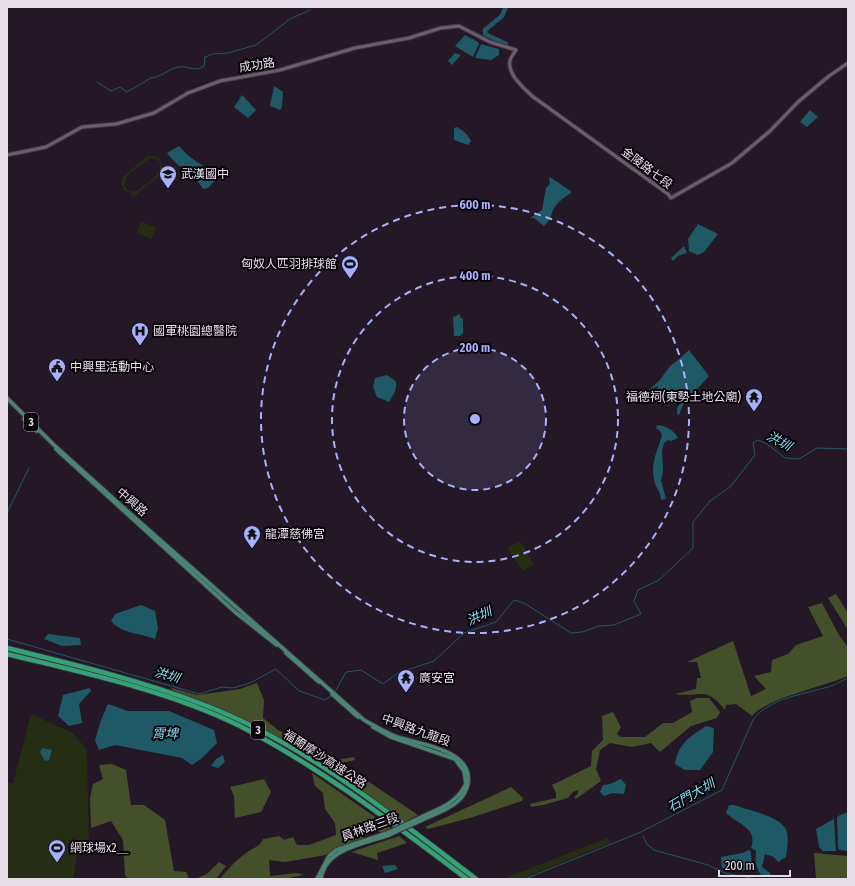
<svg xmlns="http://www.w3.org/2000/svg" width="855" height="886" viewBox="0 0 855 886" font-family="'Fira Sans Condensed','Noto Sans TC',sans-serif">
	<style>
		.green { fill: #252d13; fill-rule: evenodd }
		.forest { fill: #445029 }
		.water { fill: #205966 }
		.lines { fill: none; stroke-linecap: round; stroke-linejoin: round }
		.stream { stroke: #205966; stroke-width: 1 }
		.river { stroke: #205966; stroke-width: 4.5 }
		.tertiary-casing { stroke: #3d333f; stroke-width: 5 }
		.primary-casing { stroke: #3d333f; stroke-width: 5.5 }
		.motorway-casing { stroke: #3d333f; stroke-width: 6 }
		.tertiary { stroke: #6b5c6e; stroke-width: 3 }
		.primary { stroke: #4a8573; stroke-width: 3.5 }
		.motorway { stroke: #34a177; stroke-width: 4.5 }
		.primary-bridge-casing { stroke: #3d333f; stroke-width: 5.5; stroke-linecap: butt }
		.primary-bridge { stroke: #4a8573; stroke-width: 3.5 }
		.ring { fill: none; stroke: #a7b0fc; stroke-width: 2; stroke-dasharray: 7 5 }
		.labels { text-anchor: middle; dominant-baseline: central; stroke-width: 4; stroke-linejoin: round; paint-order: stroke }
		.shield { fill: #0a050b; stroke: #a49ca6; stroke-width: 1 }
		.shield-label { font-size: 11px; font-weight: bold; fill: #e6dde8 }
		.street-label { font-size: 12px; fill: #e6dde8; stroke: #0a050b }
		.poi-label { font-size: 12px; fill: #e6dde8; stroke: #0a050b; text-anchor: start }
		.water-label { font-size: 13px; font-style: italic; fill: #83def3; stroke: #0a050b }
		.centre { fill: #a7b0fc; stroke: #0a050b; stroke-width: 2 }
		.ring-label { font-size: 12px; text-anchor: middle; font-weight: bold; fill: #a7b0fc; stroke: #0a050b; stroke-width: 4; stroke-linejoin: round; paint-order: stroke }
	</style>
	<rect width="100%" height="100%" fill="#241726"/>
	<g class="green">
		<path d="M147 156H154L160 159 163 169 166 168 168 169 132 198 131 196 134 194 124 190 122 185V178ZM151 157 159 161C165 174 146 183 137 191 131 192 126 190 124 185L127 176Z"/>
		<polygon points="141,221 156,228 151,239 137,233"/>
		<polygon points="520,541 534,564 523,571 507,548"/>
		<polygon points="31,714 73,733 87,750 89,849 78,851 73,879 7,879 7,783 13,783"/>
		<polygon points="607,838 610,843 522,879 503,879"/>
	</g>
	<g class="forest">
		<polygon points="836,594 848,613 848,630 828,598"/>
		<path d="M822 603 839 635 848 647V676C825 686 765 699 752 716L736 704 726 705 725 710C705 685 702 698 675 694L696 689 697 678H701L697 662H687L733 641 751 696 766 689 754 676 771 672 772 660 788 654 796 645 823 636 808 607Z"/>
		<polygon points="257,683 264,700 263,718 278,730 329,754 320,759 240,718 171,690 172,688 197,695 240,689"/>
		<polygon points="697,698 709,698 720,712 717,718 691,726 660,752 651,743 632,747 610,743 600,750 596,769 601,781 576,799 574,797 578,794 578,790 573,792 568,798 543,805 531,807 530,804 556,798 556,793 552,785 591,766 592,751 603,740 602,716 613,712 621,727 617,734 621,737 645,737 663,723 673,723 692,712 690,701"/>
		<polygon points="354,757 355,760 341,763 418,815 405,822 330,766 337,760"/>
		<polygon points="112,764 126,770 131,805 144,805 165,820 174,871 186,872 189,879 128,879 125,875 123,840 111,821 91,828 90,798 93,784 103,779 99,765"/>
		<path d="M312 773 391 828 382 833 362 822 364 840 332 851 326 855 285 862 269 860 270 876 296 873 304 875 283 879H220C227 870 236 860 246 853 252 848 259 848 263 839L279 836 284 840 293 837 297 845H309L336 835 335 823 325 809 323 793 315 786Z"/>
		<polygon points="264,779 271,792 261,812 235,818 234,796 230,787"/>
		<polygon points="511,787 523,798 522,801 470,818 428,829 425,827"/>
		<polygon points="399,836 407,843 377,853 378,860 351,852"/>
		<polygon points="814,853 848,856 848,879 816,879"/>
		<polygon points="219,862 226,866 216,879 195,879 207,874"/>
	</g>
	<g class="water">
		<polygon points="465,35 478,42 479,44 473,57 455,46"/>
		<polygon points="481,44 499,49 499,55 491,60 475,58"/>
		<polygon points="455,53 461,55 452,65 448,61"/>
		<polygon points="274,86 283,92 282,107 280,110 270,106"/>
		<polygon points="242,95 256,110 248,118 234,107"/>
		<polygon points="810,110 818,117 807,127 800,122"/>
		<path d="M457 127C464 131 467 134 471 141L468 145 454 140V128Z"/>
		<path d="M179 146C183 150 188 156 193 159 201 166 213 168 215 180L208 188 203 189 191 172 178 165 170 157 167 153Z"/>
		<path d="M550 177 572 192C565 197 557 202 553 210 550 218 551 219 544 226L534 218H530L542 210 546 188 550 184 549 179Z"/>
		<polygon points="698,224 718,234 704,252 698,255 689,251 688,239"/>
		<polygon points="684,246 687,253 678,256 673,261 671,258"/>
		<polygon points="460,314 460,317 463,319 463,333 460,336 454,336 453,317"/>
		<path d="M689 350 709 376 683 405 679 415 677 414V408L681 402C675 395 668 397 661 396L662 394 658 391 657 386 648 393 644 394 659 381 671 365 677 361Z"/>
		<path d="M387 375 396 381C397 390 394 394 389 402L377 397 373 387 375 378Z"/>
		<path d="M657 425C666 426 674 430 678 438L671 441 668 440 664 443 662 451 663 471 661 480 666 499 661 500C661 491 655 488 654 479 650 464 658 449 662 435L660 431 656 428Z"/>
		<path d="M141 605 155 611 158 628 155 639C140 633 122 634 111 621L115 614Z"/>
		<polygon points="48,634 80,638 81,645 62,646 44,639"/>
		<polygon points="90,688 91,691 79,704 82,723 69,726 58,716 63,695"/>
		<polygon points="108,704 128,711 169,711 214,730 217,743 202,758 192,765 182,758 115,745 99,750 95,740 101,720"/>
		<path d="M706 726 714 728 713 752 700 770H685L675 764C679 743 688 738 706 726Z"/>
		<polygon points="42,748 52,750 49,760 45,761 40,752"/>
		<polygon points="223,755 225,762 218,768 211,766 216,759"/>
		<polygon points="621,779 626,785 624,794 612,793 604,796 600,792 603,785 610,784"/>
		<polygon points="699,787 710,791 703,796 697,794"/>
		<path d="M729 805H734C748 810 778 816 785 828 790 836 787 848 786 857L778 862 774 857 765 854 762 867 771 874 769 877 762 876C755 867 755 861 756 851L751 848C758 828 739 825 726 813Z"/>
		<polygon points="848,812 848,851 839,850 838,847 837,818 838,816"/>
		<polygon points="834,819 836,851 823,851 819,847 816,829"/>
		<polygon points="749,850 751,852 752,868 749,871 722,868 721,857 742,853"/>
		<polygon points="395,865 398,869 385,873 382,866"/>
	</g>
	<g class="lines">
		<g class="stream">
			<path d="M97 82 111 91 120 87 127 92 151 78C161 77 169 69 178 67 189 65 193 73 204 66L205 57 213 54 228 53 256 45 290 19 310 10"/>
			<polyline points="7,513 29,468"/>
			<polyline points="7,639 199,694 222,687 233,688 250,683 276,669 299,691 325,700 331,696"/>
			<polyline points="335,692 346,672 361,670 383,684 398,673 434,661 464,633 496,622 514,600 524,603 571,633 582,632 599,626 614,625 641,614 634,601 638,590 659,580 693,548 693,522 710,501 730,487 755,455 753,443 758,440 767,444 785,458 799,459 817,448 848,449"/>
			<polyline points="643,836 647,844 654,850 708,865 725,873 756,879"/>
			<path d="M525 879 641 832 722 790 753 720C767 699 804 694 828 687 835 685 841 681 848 678"/>
		</g>
		<polyline class="river" points="506,44 485,34 485,30 502,16 506,7"/>
		<g class="tertiary-casing">
			<path id="tertiary" d="M7 155 46 147 82 127 116 124 154 113 188 93 220 81 280 70 355 48 409 38 441 28 459 26 490 42 516 50C514 53 510 58 510 61 507 74 524 88 532 96L668 194 671 198 732 163 770 131 798 102 829 76 848 63"/>
		</g>
		<g class="primary-casing">
			<g id="primary">
				<path d="M7 398 54 445 125 509 364 720C375 726 386 733 397 737 420 744 473 750 468 783 465 802 447 809 431 816"/>
				<polyline points="24,419 37,431"/>
				<polyline points="56,449 235,612 277,645"/>
				<polyline points="286,653 319,682"/>
				<polyline points="332,694 358,717"/>
				<path d="M373 727 391 737 455 759 464 771 466 784C458 800 446 806 430 813"/>
				<polyline points="317,879 329,856 336,850 387,833"/>
				<path d="M321 879C325 848 364 844 389 835"/>
			</g>
		</g>
		<g class="motorway-casing">
			<g id="motorway">
				<path d="M7 648C72 664 139 680 202 704 303 742 390 814 476 879"/>
				<path d="M7 654C84 673 166 690 238 725 320 767 394 824 467 879"/>
			</g>
		</g>
		<use href="#tertiary" class="tertiary"/>
		<use href="#primary" class="primary"/>
		<use href="#motorway" class="motorway"/>
		<g class="primary-bridge-casing">
			<g id="primary-bridge">
				<polyline points="387,833 430,813"/>
				<polyline points="389,835 431,816"/>
			</g>
		</g>
		<use href="#primary-bridge" class="primary-bridge"/>
	</g>
	<circle cx="475" cy="419" r="71" fill="#a7b0fc" fill-opacity=".12"/>
	<g class="ring">
		<circle cx="475" cy="419" r="71"/>
		<circle cx="475" cy="419" r="143"/>
		<circle cx="475" cy="419" r="214"/>
	</g>
	<defs>
		<g id="school-pin" transform="scale(0.9)"><path d="M0 17L-7.5 6A9.5 9.5 0 1 1 7.5 6Z" fill="#a7b0fc" stroke="#0a050b"/><path d="M0-5L7-2L0 1L-7-2ZM-4 1L0 2.5L4 1V4Q0 6-4 4Z" fill="#111"/></g>
		<g id="stadium-pin" transform="scale(0.9)"><path d="M0 17L-7.5 6A9.5 9.5 0 1 1 7.5 6Z" fill="#a7b0fc" stroke="#0a050b"/><path d="M0-5a6.5 5 0 1 0 0 10a6.5 5 0 1 0 0-10ZM-3.5-1.8h7v3.6h-7Z" fill="#111"/></g>
		<g id="hospital-pin" transform="scale(0.9)"><path d="M0 17L-7.5 6A9.5 9.5 0 1 1 7.5 6Z" fill="#a7b0fc" stroke="#0a050b"/><path d="M-5-5h3v3.5h4V-5h3V5h-3V1.5h-4V5h-3Z" fill="#111"/></g>
		<g id="civic-pin" transform="scale(0.9)"><path d="M0 17L-7.5 6A9.5 9.5 0 1 1 7.5 6Z" fill="#a7b0fc" stroke="#0a050b"/><path d="M-.6-6.5H3V-4.5H.6V-3L4-1V1h2V6H-6V1h2V-1L-.6-3ZM-1.2 2.5V6h2.4V2.5Z" fill="#111"/></g>
		<g id="temple-pin" transform="scale(0.9)"><path d="M0 17L-7.5 6A9.5 9.5 0 1 1 7.5 6Z" fill="#a7b0fc" stroke="#0a050b"/><path d="M0-6L5-2H3V0L6.5 2.5H4V6H1.5V3h-3V6H-4V2.5H-6.5L-3 0V-2H-5Z" fill="#111"/></g>
	</defs>
	<g fill-rule="evenodd">
		<use href="#school-pin" x="168" y="174"/>
		<use href="#stadium-pin" x="350" y="264"/>
		<use href="#hospital-pin" x="140" y="331"/>
		<use href="#civic-pin" x="57" y="367"/>
		<use href="#temple-pin" x="754" y="397"/>
		<use href="#temple-pin" x="252" y="534"/>
		<use href="#temple-pin" x="406" y="678"/>
		<use href="#stadium-pin" x="57" y="848"/>
	</g>
	<g class="labels">
		<g class="shield">
			<rect x="24" y="413" width="14" height="18" rx="3"/>
			<rect x="251" y="721" width="14" height="18" rx="3"/>
		</g>
		<g class="shield-label">
			<text x="31" y="422">3</text>
			<text x="258" y="730">3</text>
		</g>
		<g class="street-label">
			<text transform="translate(257 65) rotate(-9)">成功路</text>
			<text transform="translate(647 168) rotate(37)">金陵路七段</text>
			<text transform="translate(132 502) rotate(41)">中興路</text>
			<text transform="translate(416 730) rotate(20)">中興路九龍段</text>
			<text transform="translate(325 759) rotate(33)">福爾摩沙高速公路</text>
			<text transform="translate(370 827) rotate(-20)">員林路三段</text>
		</g>
		<g class="poi-label">
			<text x="181" y="174">武漢國中</text>
			<text x="337" y="264" text-anchor="end">匈奴人匹羽排球館</text>
			<text x="153" y="331">國軍桃園總醫院</text>
			<text x="70" y="367">中興里活動中心</text>
			<text x="741" y="397" text-anchor="end">福德祠(東勢土地公廟)</text>
			<text x="265" y="534">龍潭慈佛宮</text>
			<text x="419" y="678">廣安宮</text>
			<text x="70" y="848">網球場x2＿</text>
		</g>
		<g class="water-label">
			<text transform="translate(779 441) rotate(28)">洪圳</text>
			<text transform="translate(479 616) rotate(-24)">洪圳</text>
			<text transform="translate(167 675) rotate(16)">洪圳</text>
			<text x="165" y="733">霄埤</text>
			<text transform="translate(691 795) rotate(-30)">石門大圳</text>
		</g>
	</g>
	<circle cx="475" cy="419" r="6" class="centre"/>
	<g class="ring-label">
		<text x="475" y="209">600 m</text>
		<text x="475" y="280">400 m</text>
		<text x="475" y="352">200 m</text>
	</g>
	<rect width="855" height="886" fill="none" stroke="#e6dde8" stroke-width="16"/>
	<path d="M719 870v6h71v-6" fill="none" stroke="#e6dde8" stroke-width="2"/>
	<text x="725" y="870" font-size="12" fill="#e6dde8" stroke="#0a050b" stroke-width="3" paint-order="stroke">200 m</text>
</svg>
